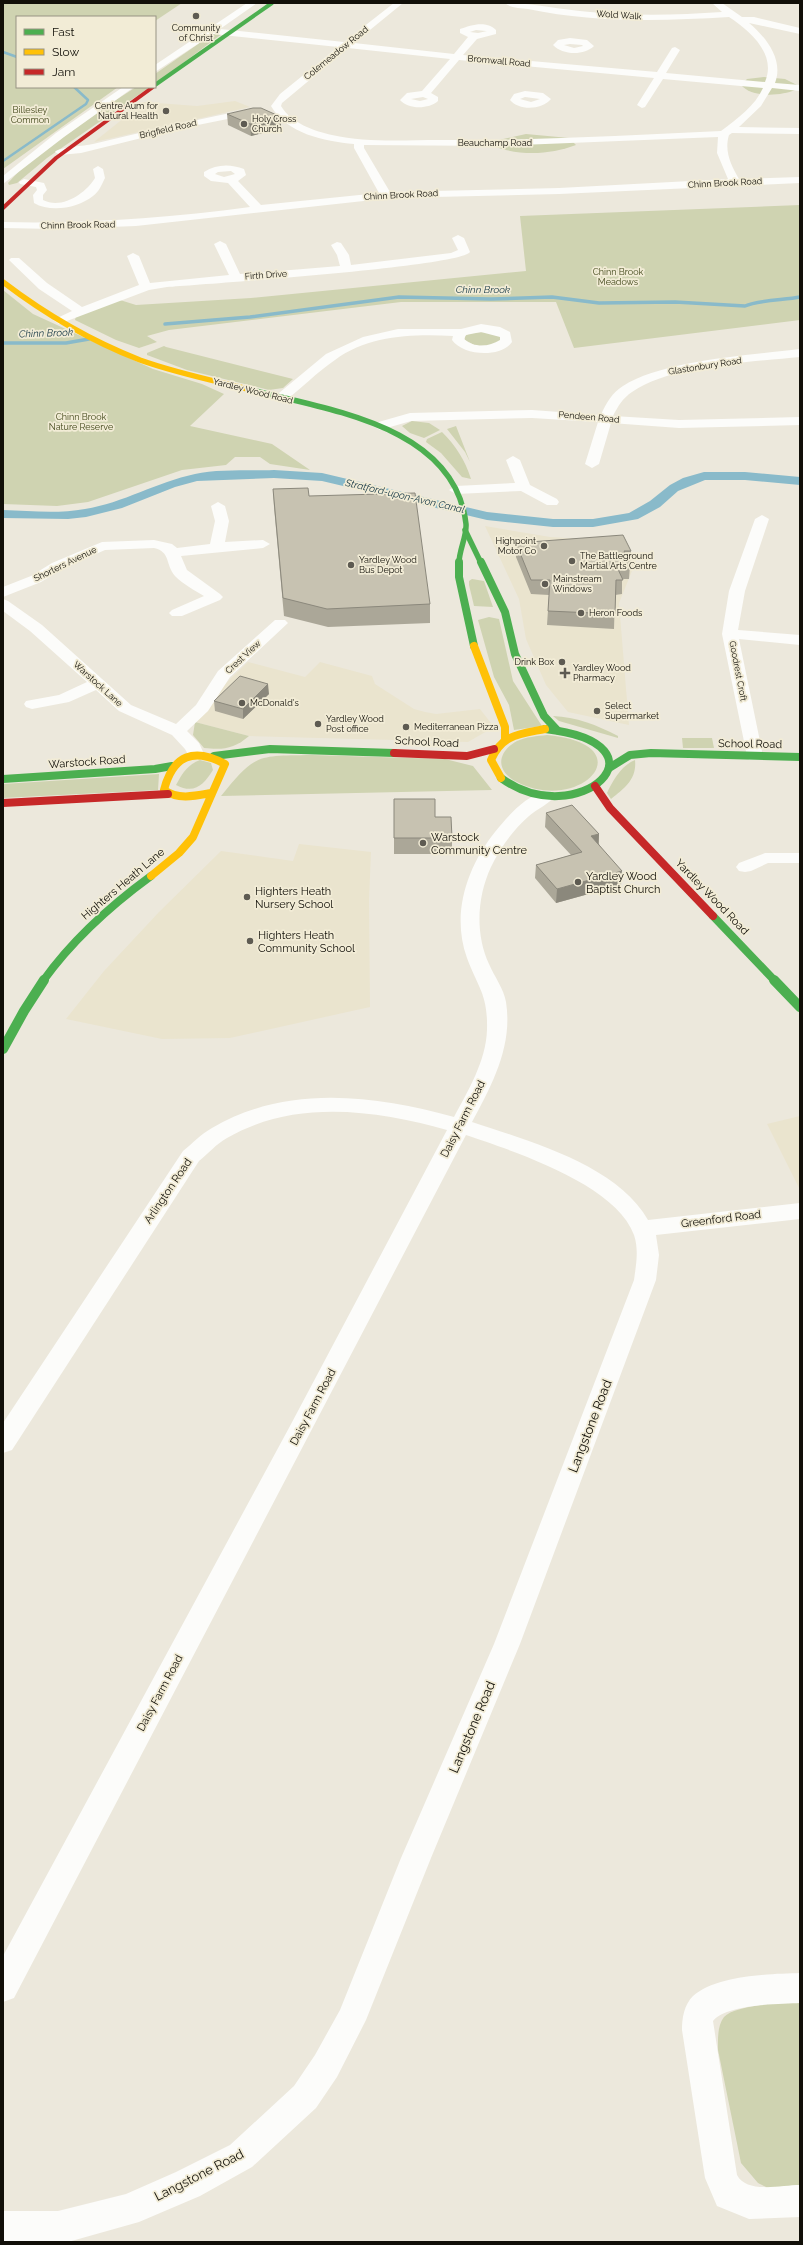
<svg xmlns="http://www.w3.org/2000/svg" width="803" height="2245" viewBox="0 0 803 2245" font-family="Raleway,sans-serif">
	<style>
		.built { fill: #eae4ce }
		.green { fill: #cfd3b1 }
		.lines { fill: none; stroke-linecap: round; stroke-linejoin: round }
		.stream-far1 { stroke: #89baca; stroke-width: 2.5 }
		.stream { stroke: #89baca; stroke-width: 3.5 }
		.canal { fill: #89baca; fill-rule: evenodd }
		.street { fill: #fcfcfa; fill-rule: evenodd }
		.fast-far3 { stroke: #4caf50; stroke-width: 4 }
		.fast-far2 { stroke: #4caf50; stroke-width: 5.5 }
		.fast-far1 { stroke: #4caf50; stroke-width: 8 }
		.fast { stroke: #4caf50; stroke-width: 10 }
		.slow-far1 { stroke: #ffc107; stroke-width: 5.5 }
		.slow { stroke: #ffc107; stroke-width: 8 }
		.jam-far1 { stroke: #c62828; stroke-width: 4 }
		.jam { stroke: #c62828; stroke-width: 8 }
		.wall { fill: #aba798 }
		.shaded-wall { fill: #8b887c }
		.building { fill: #c7c2b1; stroke: #8b887c }
		.poi-dot { fill: #5e5b52; stroke: #f2ecd6; stroke-width: 1.5 }
		.labels { text-anchor: middle; dominant-baseline: central; stroke-width: 3.5; stroke-linejoin: round; paint-order: stroke }
		.far-street-label { font-size: 9px; fill: #110f08; stroke: #f2ecd6 }
		.far-poi-label { font-size: 9px; fill: #110f08; stroke: #f2ecd6; text-anchor: start }
		.far-park-label { font-size: 9px; fill: #3f4517; stroke: #f2ecd6 }
		.far-water-label { font-size: 10px; font-style: italic; fill: #173946; stroke: #f2ecd6 }
		.street-label { font-size: 11px; fill: #110f08; stroke: #f2ecd6 }
		.poi-label { font-size: 11px; fill: #110f08; stroke: #f2ecd6; text-anchor: start }
		.near-street-label { font-size: 13px; fill: #110f08; stroke: #f2ecd6 }
	</style>
	<rect width="100%" height="100%" fill="#ece8dc"/>
	<g class="built">
		<polygon points="235,101 250,107 94,142 144,102 197,106"/>
		<polygon points="485,526 550,537 614,541 636,561 619,603 629,725 568,712 546,685 526,639 519,599"/>
		<polygon points="248,662 305,677 320,662 372,676 375,684 414,709 425,712 436,714 480,709 494,727 468,742 249,736 195,722 227,682"/>
		<polygon points="299,844 371,852 369,900 370,1007 230,1038 162,1039 66,1019 104,971 159,912 221,851 293,861"/>
		<polygon points="800,1116 800,1190 767,1124"/>
	</g>
	<g class="green">
		<polygon points="3,3 182,3 155,21 155,17 17,17 17,87 118,87 3,169"/>
		<polygon points="214,33 223,33 155,84 155,74"/>
		<path d="M764 77 785 79 797 85 795 90C781 96 752 98 741 85L747 79Z"/>
		<path d="M136 87H150L47 158 17 183 9 185 8 183C42 145 94 115 136 87Z"/>
		<path d="M526 134 569 138 576 145C550 155 519 156 493 146L494 141Z"/>
		<polygon points="800,205 800,320 574,348 556,302 401,302 169,330 147,336 157,342 139,348 116,340 75,320 76,316 120,300 136,305 251,298 526,271 520,216"/>
		<polygon points="3,290 33,314 153,369 202,384 224,394 190,426 272,444 310,470 270,464 260,457 235,457 226,465 182,470 88,502 57,506 3,504"/>
		<polygon points="486,332 500,336 502,339 497,345 476,346 465,340 465,336 470,333"/>
		<polygon points="164,346 166,347 293,379 283,388 269,390 187,370 147,355 147,353"/>
		<polygon points="412,421 429,423 440,430 424,438 410,433 402,426"/>
		<polygon points="456,426 470,462 465,452 447,429"/>
		<path d="M442 432C456 446 465 460 471 479L462 477 441 453 426 442 427 439Z"/>
		<polygon points="472,579 484,581 493,607 474,606 469,585 469,581"/>
		<polygon points="489,617 499,619 513,681 542,726 514,730 509,705 494,677 478,620"/>
		<path d="M553 716C576 717 597 725 618 736V738L559 721Z"/>
		<path d="M195 722 249 736C234 749 223 750 204 748L193 735Z"/>
		<path d="M547 735C645 744 582 815 517 782 495 771 497 752 517 741 526 737 537 736 547 735Z"/>
		<polygon points="682,738 712,738 714,748 683,748"/>
		<path d="M312 755 445 759 473 766 492 790 221 796C256 753 257 756 312 755Z"/>
		<path d="M200 760 211 763 213 770C204 784 195 795 176 785 182 774 187 765 200 760Z"/>
		<path d="M635 760C637 779 625 788 611 799L607 793C613 780 622 765 635 760Z"/>
		<polygon points="159,774 158,790 3,798 3,784"/>
		<path d="M800 2000V2185L768 2188 758 2183 741 2163 718 2050C718 2040 717 2026 724 2017 735 2005 783 2003 800 2000Z"/>
	</g>
	<g class="lines">
		<g class="stream-far1">
			<polyline points="3,52 17,57"/>
			<polyline points="3,161 86,104 88,100 74,87"/>
		</g>
		<g class="stream">
			<path d="M165 324 250 317 399 297 491 299 552 297 599 303 675 302 745 306C758 300 784 300 800 297"/>
			<polyline points="3,343 66,343 89,339"/>
		</g>
		<path class="canal" d="M274 470 322 473 487 512 553 519H593L629 513 650 501 670 485 683 478 704 472H745L800 477V485L745 480H705L678 491 660 507 638 519 593 527H553L487 520 322 481 274 478 197 481 175 487 122 508 86 517 68 519 3 518V510C30 511 58 514 85 509 123 503 157 482 195 474 217 469 250 471 274 470Z"/>
		<g class="street">
			<path d="M247 3H257L220 29 344 42 394 3H403L354 43 454 54 468 37 460 33V29C471 25 486 20 496 30V34L477 39 463 55 657 72 672 48 675 47 680 50 666 73 765 82C777 54 750 31 729 17 662 21 594 23 528 9 521 8 510 8 505 3 533 3 562 10 590 12 634 16 679 15 722 12L712 3H722L742 17H754L800 28V34L749 23C766 37 784 60 775 83L800 85V91L772 88 761 106 739 127 800 128V134L732 133 729 135C724 151 731 165 739 179L800 177V183L559 194 391 198 136 226 56 229 3 228V222C86 224 168 218 250 207L228 183 211 181 204 176V172C217 164 230 164 244 169L246 175 238 181 261 205 379 193 354 148V144C324 141 287 134 271 106L280 94 338 47 213 34 155 72V65ZM476 30 486 31H487L478 33 470 32ZM348 48 450 59 422 91 407 93 400 100C409 110 429 109 438 101V97L431 93 459 60 654 78 637 105 642 108 645 107 663 79 763 88C755 106 737 119 721 131 628 135 534 141 440 140 405 140 367 143 332 135 314 131 291 123 281 106L282 103ZM423 97 428 99 420 101 411 99ZM718 137 717 153 728 179 559 188 390 192 364 148V145L498 146ZM231 171 235 174 224 177 215 174 218 172Z"/>
			<path d="M570 38 587 40 594 46C584 56 562 55 553 45L558 40ZM570 44 582 45 583 46 574 48 564 45Z"/>
			<polygon points="123,87 134,87 64,137 3,184 3,176 56,133"/>
			<path d="M525 91 543 93 551 99C542 110 519 111 510 100L514 94ZM525 97 540 99 531 102 520 99Z"/>
			<path d="M254 108 259 111 257 113 178 129 81 153 60 155 55 152C59 147 85 146 93 144 146 131 200 119 254 108Z"/>
			<path d="M98 166 103 169 105 178C102 184 99 192 93 196 78 208 51 213 34 203L33 195 37 190 36 187 20 184 19 182 24 179 44 183 47 190 43 195V200C62 210 86 193 95 178L93 169Z"/>
			<path d="M458 235 464 238 470 252C459 267 203 284 167 287L149 290 59 324 53 320 72 311 39 289 9 260 11 258H19L47 283 82 307 139 285 127 256 133 253 139 256 150 283 229 275 214 244 220 241 226 244 240 274 340 266 337 255 331 245 337 242 341 243 349 255 351 265 451 253 458 250 452 238Z"/>
			<path d="M481 324 500 327 510 332 512 342C501 358 463 356 452 340L453 336C413 334 369 335 335 360 317 372 302 388 285 401L280 402 273 398 326 354 363 337 398 329H461ZM481 332 500 337V340C489 347 474 348 464 339L466 335Z"/>
			<path d="M800 349V357C753 362 671 365 632 392 623 398 618 406 613 416L679 420 800 417V425L679 428 611 423 599 464 592 468 585 464 598 422 532 418 411 421 380 430 373 426 375 423 410 413 532 410 601 415C606 403 612 393 623 386 663 360 752 355 800 349Z"/>
			<polygon points="513,456 520,460 530,485 557,499 559,502 557,505 547,505 521,491 456,494 449,490 456,486 515,483 506,460"/>
			<path d="M218 502 225 506 229 521 225 542 263 540 270 544 263 548 181 556 187 570 220 594 223 597 220 600 182 616H172L169 613 172 610 204 596C194 590 183 584 175 576 165 564 171 552 154 548L105 550 62 569 41 582 3 597V587L31 576 52 563 102 542 154 540 172 544 177 548 210 544 215 521 211 506Z"/>
			<polygon points="762,515 769,519 745,591 738,630 800,635 800,645 739,639 763,756 761,760 749,760 747,756 722,634 729,591 755,519"/>
			<polygon points="3,599 8,601 42,625 131,705 176,724 196,705 218,671 275,620 285,620 288,623 230,677 208,711 187,731 199,743 204,754 202,758 190,758 185,749 172,735 119,711 96,690 69,702 32,709 26,707 24,704 26,701 59,695 87,682 30,631 3,611"/>
			<path d="M546 791 552 792 555 796C549 804 537 809 529 816 513 830 500 848 491 867 477 897 475 934 489 964 494 976 504 989 506 1002 513 1046 492 1085 472 1122 529 1141 617 1165 648 1220L800 1203V1219L656 1235 659 1255 656 1280 520 1644 431 1858 366 2020 337 2077 316 2108 252 2167 200 2196 139 2222 68 2242H3V2211H58L126 2194 176 2172 230 2145 294 2086 315 2055 340 2010 401 1858 494 1644 634 1280C636 1265 639 1250 634 1235 616 1184 513 1151 466 1135L14 1998 3 2002V1956L290 1426 447 1130C376 1110 294 1099 227 1138 216 1144 208 1154 199 1161L12 1450 3 1453V1423L183 1151C193 1143 201 1134 212 1128 287 1084 374 1095 454 1117 468 1091 486 1061 487 1030 488 994 478 988 467 958 451 914 467 867 495 832 508 816 525 796 546 791Z"/>
			<polygon points="765,853 800,853 800,863 768,863 751,871 745,872 739,871 736,867 739,863"/>
			<path d="M800 1973V2003C779 2004 726 2004 713 2021L737 2175C747 2194 781 2185 800 2185V2217L749 2219 717 2206 705 2178 682 2030C682 2018 684 2005 693 1996 717 1975 770 1974 800 1973Z"/>
		</g>
		<polyline class="fast-far3" points="155,85 272,3"/>
		<g class="fast-far2">
			<path d="M252 390C329 410 455 426 466 524 467 536 459 550 459 563"/>
			<polyline points="465,530 481,563"/>
		</g>
		<g class="fast-far1">
			<polyline points="459,562 459,577 474,646"/>
			<polyline points="481,562 505,612 515,654 544,716 557,730"/>
			<polyline points="214,756 270,749 394,753"/>
			<polyline points="609,768 630,755 651,753 800,757"/>
			<path d="M501 778C578 834 676 744 545 729"/>
			<polyline points="3,779 155,769 172,766"/>
			<polyline points="713,916 775,981"/>
			<path d="M43 981C73 939 110 906 151 876"/>
		</g>
		<g class="fast">
			<polyline points="774,980 800,1007"/>
			<polyline points="3,1049 24,1011 44,980"/>
		</g>
		<path class="slow-far1" d="M3 282C45 314 91 341 140 360 176 373 215 381 252 390"/>
		<g class="slow">
			<polyline points="474,646 505,727 505,739"/>
			<path d="M501 778 491 760C502 734 520 734 545 729"/>
			<path d="M151 876 179 853 193 837 225 764C194 747 173 755 164 790 178 800 195 796 211 793"/>
		</g>
		<polyline class="jam-far1" points="3,208 56,158 153,87"/>
		<g class="jam">
			<polyline points="394,753 467,756 494,749"/>
			<polyline points="595,786 610,808 713,916"/>
			<polyline points="3,803 168,794"/>
		</g>
	</g>
	<g class="wall">
		<polygon points="227,114 281,128 251,136 228,125"/>
		<polygon points="273,489 309,496 430,604 430,623 328,627 284,616 274,507"/>
		<polygon points="516,543 631,551 629,579 622,579 622,594 615,595 614,629 547,625 549,595 531,594 516,557"/>
		<polygon points="269,694 243,719 215,711 214,701"/>
		<polygon points="394,799 435,817 452,838 452,854 394,854"/>
		<polygon points="546,813 599,834 599,844 621,885 556,903 535,878 536,865 571,855 545,827"/>
	</g>
	<g class="shaded-wall">
		<polygon points="281,117 281,128 251,136 250,124"/>
		<polygon points="268,684 269,694 243,719 243,709"/>
		<polygon points="599,834 598,847 591,836"/>
		<polygon points="622,871 621,885 556,903 557,889"/>
	</g>
	<g class="building">
		<polygon points="253,108 261,108 281,117 250,124 227,114"/>
		<polygon points="308,488 309,496 415,493 430,604 327,609 283,598 273,489"/>
		<polygon points="623,535 631,551 624,551 630,564 616,565 623,580 616,580 615,614 548,611 550,580 531,580 516,543"/>
		<polygon points="240,676 268,684 243,709 214,701"/>
		<polygon points="394,799 435,799 435,817 451,817 452,838 394,838"/>
		<polygon points="572,805 599,834 591,836 622,871 557,889 536,865 582,852 546,813"/>
	</g>
	<g class="poi-dot">
		<circle cx="196" cy="16" r="4"/>
		<circle cx="166" cy="111" r="4"/>
		<circle cx="244" cy="124" r="4"/>
		<circle cx="544" cy="546" r="4"/>
		<circle cx="572" cy="561" r="4"/>
		<circle cx="351" cy="565" r="4"/>
		<circle cx="545" cy="584" r="4"/>
		<circle cx="581" cy="613" r="4"/>
		<circle cx="562" cy="662" r="4"/>
		<path d="M563 667h4v4h4v4h-4v4h-4v-4h-4v-4h4z"/>
		<circle cx="242" cy="703" r="4"/>
		<circle cx="597" cy="711" r="4"/>
		<circle cx="318" cy="724" r="4"/>
		<circle cx="406" cy="727" r="4"/>
		<circle cx="423" cy="843" r="4"/>
		<circle cx="578" cy="882" r="4"/>
		<circle cx="247" cy="897" r="4"/>
		<circle cx="250" cy="941" r="4"/>
	</g>
	<g class="labels">
		<g class="far-street-label">
			<text transform="translate(619 15) rotate(4)">Wold Walk</text>
			<text transform="translate(336 53) rotate(-39)">Colemeadow Road</text>
			<text transform="translate(499 61) rotate(5)">Bromwall Road</text>
			<text transform="translate(168 129) rotate(-13)">Brigfield Road</text>
			<text x="495" y="143">Beauchamp Road</text>
			<text transform="translate(725 183) rotate(-3)">Chinn Brook Road</text>
			<text transform="translate(401 195) rotate(-3)">Chinn Brook Road</text>
			<text transform="translate(78 225) rotate(-1)">Chinn Brook Road</text>
			<text transform="translate(266 275) rotate(-4)">Firth Drive</text>
			<text transform="translate(705 366) rotate(-9)">Glastonbury Road</text>
			<text transform="translate(253 391) rotate(14)">Yardley Wood Road</text>
			<text transform="translate(589 417) rotate(5)">Pendeen Road</text>
			<text transform="translate(65 564) rotate(-26)">Shorters Avenue</text>
			<text transform="translate(243 657) rotate(-43)">Crest View</text>
			<text transform="translate(738 671) rotate(79)">Goodrest Croft</text>
			<text transform="translate(98 684) rotate(42)">Warstock Lane</text>
		</g>
		<g class="far-poi-label">
			<text x="196" y="28" text-anchor="middle">Community<tspan x="196" dy="10">of Christ</tspan></text>
			<text x="158" y="106" text-anchor="end">Centre Aum for<tspan x="158" dy="10">Natural Health</tspan></text>
			<text x="252" y="119">Holy Cross<tspan x="252" dy="10">Church</tspan></text>
			<text x="536" y="541" text-anchor="end">Highpoint<tspan x="536" dy="10">Motor Co</tspan></text>
			<text x="580" y="556">The Battleground<tspan x="580" dy="10">Martial Arts Centre</tspan></text>
			<text x="359" y="560">Yardley Wood<tspan x="359" dy="10">Bus Depot</tspan></text>
			<text x="553" y="579">Mainstream<tspan x="553" dy="10">Windows</tspan></text>
			<text x="589" y="613">Heron Foods</text>
			<text x="554" y="662" text-anchor="end">Drink Box</text>
			<text x="573" y="668">Yardley Wood<tspan x="573" dy="10">Pharmacy</tspan></text>
			<text x="250" y="703">McDonald's</text>
			<text x="605" y="706">Select<tspan x="605" dy="10">Supermarket</tspan></text>
			<text x="326" y="719">Yardley Wood<tspan x="326" dy="10">Post office</tspan></text>
			<text x="414" y="727">Mediterranean Pizza</text>
		</g>
		<g class="far-park-label">
			<text x="30" y="110">Billesley<tspan x="30" dy="10">Common</tspan></text>
			<text x="618" y="272">Chinn Brook<tspan x="618" dy="10">Meadows</tspan></text>
			<text x="81" y="417">Chinn Brook<tspan x="81" dy="10">Nature Reserve</tspan></text>
		</g>
		<g class="far-water-label">
			<text x="483" y="289">Chinn Brook</text>
			<text transform="translate(46 333) rotate(-2)">Chinn Brook</text>
			<text transform="translate(405 496) rotate(13)">Stratford-upon-Avon Canal</text>
		</g>
		<g class="street-label">
			<text transform="translate(427 742) rotate(3)">School Road</text>
			<text transform="translate(750 744) rotate(1)">School Road</text>
			<text transform="translate(87 762) rotate(-4)">Warstock Road</text>
			<text transform="translate(123 884) rotate(-40)">Highters Heath Lane</text>
			<text transform="translate(712 897) rotate(46)">Yardley Wood Road</text>
			<text transform="translate(463 1119) rotate(-63)">Daisy Farm Road</text>
			<text transform="translate(168 1191) rotate(-56)">Arlington Road</text>
			<text transform="translate(721 1219) rotate(-7)">Greenford Road</text>
			<text transform="translate(313 1407) rotate(-62)">Daisy Farm Road</text>
			<text transform="translate(160 1693) rotate(-62)">Daisy Farm Road</text>
		</g>
		<g class="poi-label">
			<text x="431" y="837">Warstock<tspan x="431" dy="13">Community Centre</tspan></text>
			<text x="586" y="876">Yardley Wood<tspan x="586" dy="13">Baptist Church</tspan></text>
			<text x="255" y="891">Highters Heath<tspan x="255" dy="13">Nursery School</tspan></text>
			<text x="258" y="935">Highters Heath<tspan x="258" dy="13">Community School</tspan></text>
		</g>
		<g class="near-street-label">
			<text transform="translate(590 1426) rotate(-69)">Langstone Road</text>
			<text transform="translate(472 1727) rotate(-67)">Langstone Road</text>
			<text transform="translate(199 2175) rotate(-27)">Langstone Road</text>
		</g>
	</g>
	<rect width="803" height="2245" fill="none" stroke="#110f08" stroke-width="8"/>
	<rect x="16" y="16" width="140" height="72" fill="#f2ecd6" stroke="#989484"/>
	<rect x="24" y="29" width="20" height="6" fill="#4caf50" stroke="#989484"/>
	<text x="52" y="36" font-size="12" fill="#110f08">Fast</text>
	<rect x="24" y="49" width="20" height="6" fill="#ffc107" stroke="#989484"/>
	<text x="52" y="56" font-size="12" fill="#110f08">Slow</text>
	<rect x="24" y="69" width="20" height="6" fill="#c62828" stroke="#989484"/>
	<text x="52" y="76" font-size="12" fill="#110f08">Jam</text>
</svg>
